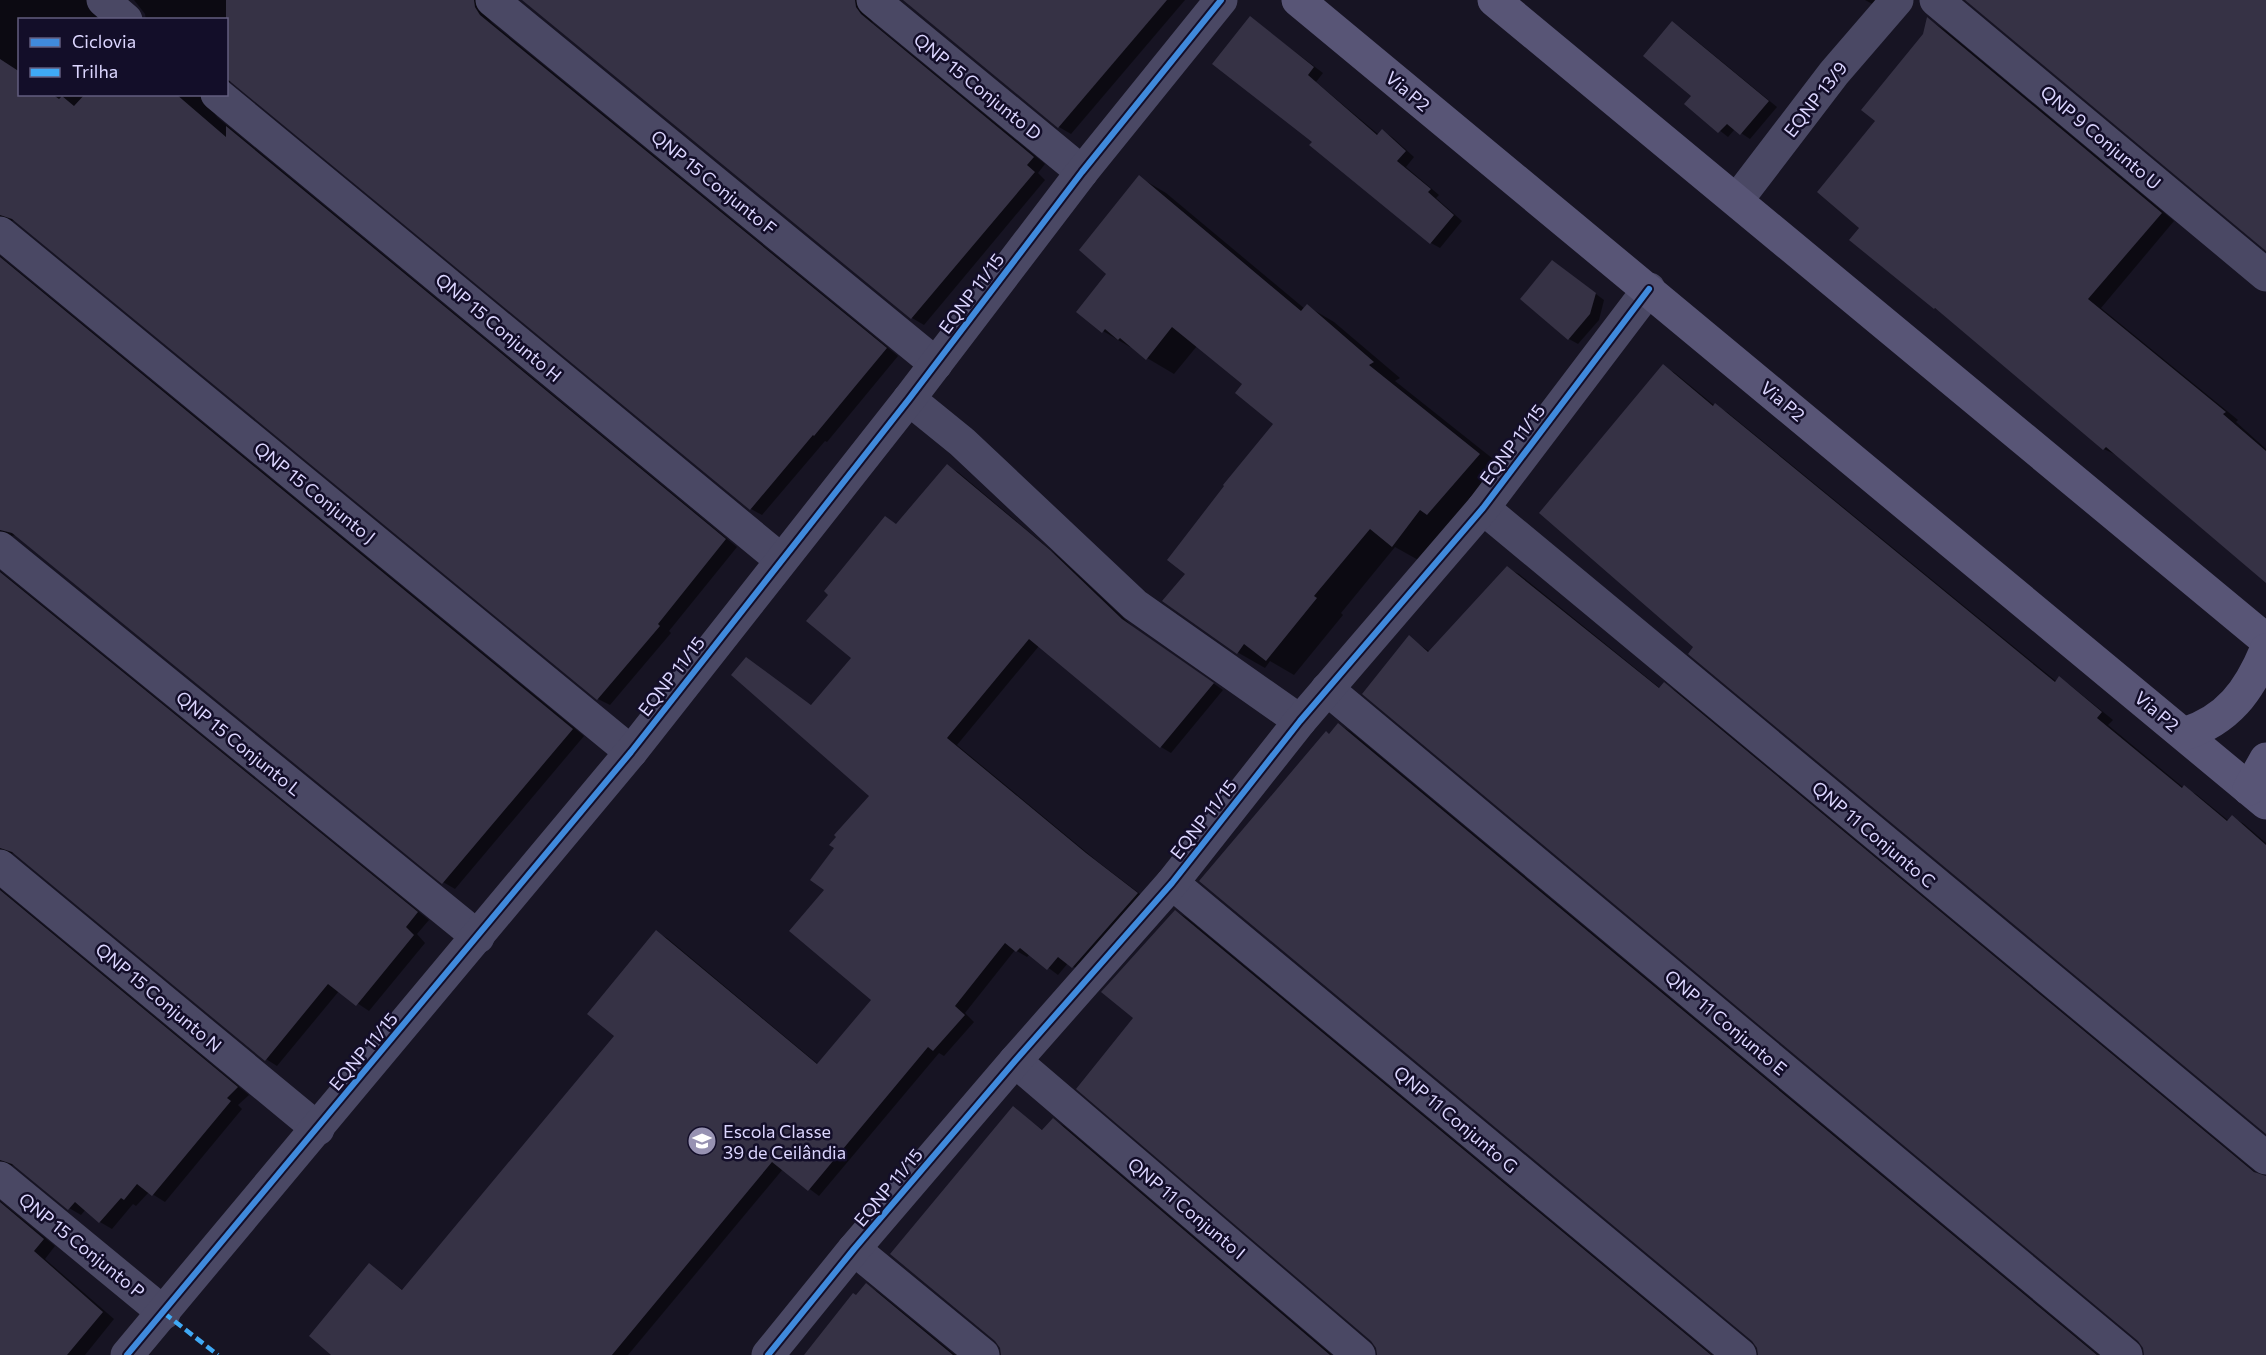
<svg xmlns="http://www.w3.org/2000/svg" width="2266" height="1355" viewBox="0 0 2266 1355" font-family="Commissioner,sans-serif">
	<style>
		.shadow { fill: #0007 }
		.building { fill: #363245 }
		.lines { fill: none; stroke-linecap: round; stroke-linejoin: round }
		.minor { stroke: #4a4864; stroke-width: 33 }
		.secondary { stroke: #585576; stroke-width: 33 }
		.quiet { stroke: #3fa9f5; stroke-width: 4.5; stroke-dasharray: 9 4.5; stroke-linecap: butt }
		.cycleway-casing { stroke: #130e29; stroke-width: 10 }
		.cycleway { stroke: #408adc; stroke-width: 6 }
		.labels { text-anchor: middle; dominant-baseline: central; stroke-width: 5; stroke-linejoin: round; paint-order: stroke }
		.street-label { font-size: 18px; fill: #dcd6ff; stroke: #130e29 }
		.poi-label { font-size: 18px; fill: #dcd6ff; stroke: #130e29; text-anchor: start }
	</style>
	<rect width="100%" height="100%" fill="#171423"/>
	<g class="shadow">
		<polygon points="0,0 98,0 100,20 20,20 20,94 212,94 211,108 217,117 737,547 669,631 671,633 610,705 598,699 16,220 5,222 0,226"/>
		<polygon points="134,0 487,0 486,15 492,23 898,356 827,442 825,441 762,515 751,509 234,82 226,82 226,20 146,20 145,14"/>
		<polygon points="524,0 868,0 867,14 873,23 1045,164 1038,173 1045,180 924,325 912,318"/>
		<polygon points="905,0 1185,0 1071,134 1059,127"/>
		<polygon points="1865,0 1881,0 1876,6"/>
		<polygon points="1250,18 1323,73 1316,82 1379,135 1383,131 1392,137 1414,157 1406,167 1439,195 1436,198 1462,221 1440,248 1431,243 1312,145 1314,142"/>
		<polygon points="1932,22 1945,30 2174,221 2101,308 2238,420 2236,422 2266,449 2266,582 2118,456 2104,449 1943,313 1934,308 1861,228 1877,120"/>
		<polygon points="1672,23 1681,28 1777,107 1750,139 1735,129 1728,137 1686,104 1694,96"/>
		<polygon points="1139,177 1166,193 1305,309 1307,306 1334,322 1400,378 1395,381 1507,470 1420,561 1395,547 1341,613 1343,615 1294,675 1270,661 1265,668 1237,652 1187,574 1275,424 1244,384 1197,346 1174,374 1147,358 1131,346 1130,347 1103,331 1109,274"/>
		<polygon points="0,256 584,736 455,889 443,882 16,535 5,537 0,541"/>
		<polygon points="1553,262 1604,300 1599,320 1578,344 1569,339 1522,299"/>
		<polygon points="1663,366 1675,373 1715,406 1727,412 2057,682 2059,678 2070,685 2113,720 2108,725 2184,788 2196,794 2229,821 2232,817 2244,824 2266,843 2266,1132 1696,647"/>
		<polygon points="947,466 958,472 1060,558 1133,627 1223,690 1171,753 1161,747 1039,646 957,745 1097,861 1148,900 1083,973 1068,963 1058,975 1030,954 1027,957 1015,950 965,1013 974,1022 944,1056 939,1053 819,1196 783,1169 628,1355 334,1355 370,1265 404,1291 616,1036 656,932 667,938 819,1065 873,1000 826,890 871,795 746,659 812,706 853,658 830,595 886,518 897,525"/>
		<polygon points="1507,568 1519,574 1661,689 1664,684 1676,691 2261,1177 2266,1178 2266,1355 2146,1355 2145,1349 2139,1340 1409,637 1430,652"/>
		<polygon points="0,571 429,920 417,934 425,943 369,1011 339,991 277,1066 266,1059 16,853 7,854 0,859"/>
		<polygon points="1339,725 1350,731 2098,1355 1760,1355 1759,1349 1330,736"/>
		<polygon points="0,889 249,1095 238,1105 242,1109 165,1202 149,1192 136,1206 133,1204 112,1229 100,1222 86,1209 81,1215 69,1208 16,1165 6,1166 0,1171"/>
		<polygon points="1175,911 1187,918 1712,1355 1379,1355 1378,1349 1135,1018"/>
		<polygon points="1013,1108 1044,1131 1053,1120 1064,1126 1332,1355 1003,1355"/>
		<polygon points="0,1201 55,1246 45,1259 114,1319 85,1355 0,1355"/>
		<polygon points="866,1285 878,1292 955,1355 805,1355"/>
	</g>
	<g class="building">
		<polygon points="226,0 474,0 475,7 480,15 887,348 814,436 813,435 750,510 226,78"/>
		<polygon points="522,0 855,0 856,7 861,14 1034,157 1027,165 1035,172 911,319"/>
		<polygon points="903,0 1167,0 1058,128"/>
		<polygon points="1965,0 2266,0 2266,251"/>
		<polygon points="1250,16 1314,67 1308,75 1377,135 1382,129 1406,151 1397,161 1431,189 1428,192 1454,215 1430,244 1309,145 1312,142 1212,64"/>
		<polygon points="1927,17 2162,213 2088,299 2226,412 2223,414 2266,451 2266,583 2106,447 2103,450 1935,308 1934,309 1849,240 1859,228 1817,192 1875,121 1861,110 1923,34"/>
		<polygon points="1672,21 1769,101 1740,135 1727,124 1718,133 1684,104 1691,96 1643,56"/>
		<polygon points="0,59 20,72 20,94 52,94 59,99 62,96 74,106 85,94 176,94 226,137 226,126 726,539 658,624 660,626 597,700 12,219 0,215"/>
		<polygon points="1139,175 1301,311 1307,304 1374,362 1369,365 1480,454 1427,515 1420,510 1392,547 1370,529 1314,596 1317,598 1266,661 1244,644 1237,654 1162,601 1185,574 1167,560 1224,486 1223,485 1273,424 1235,393 1242,384 1172,327 1146,360 1120,338 1118,340 1105,329 1102,333 1076,312 1106,274 1079,250"/>
		<polygon points="0,257 573,729 442,884 12,533 0,530"/>
		<polygon points="1552,260 1596,293 1590,314 1568,340 1520,299"/>
		<polygon points="1663,364 1713,406 1715,403 2055,682 2059,676 2102,712 2097,718 2182,788 2184,785 2227,821 2232,815 2266,845 2266,1134 1688,654 1693,647 1539,513"/>
		<polygon points="947,464 1050,550 1122,619 1214,683 1160,748 1029,639 947,738 1086,853 1138,893 1072,968 1058,957 1047,970 1020,948 1016,952 1005,943 955,1006 965,1015 933,1051 928,1047 808,1191 772,1162 612,1355 331,1355 309,1336 369,1263 402,1290 614,1036 587,1014 656,930 817,1064 871,1000 789,931 824,890 810,880 834,848 829,845 836,837 834,835 869,796 731,675 746,657 811,705 851,658 806,621 828,595 824,591 885,516 896,524"/>
		<polygon points="1507,566 1659,688 1664,682 2254,1172 2266,1176 2266,1355 2144,1355 2143,1348 2138,1341 1362,694 1409,635 1428,652"/>
		<polygon points="0,572 418,912 406,927 414,935 356,1006 328,984 265,1061 12,852 0,848"/>
		<polygon points="1338,723 2097,1355 1758,1355 1757,1348 1752,1341 1199,881 1326,731 1329,734"/>
		<polygon points="0,890 238,1087 227,1098 231,1101 152,1196 137,1184 124,1200 121,1198 99,1223 75,1202 68,1210 12,1164 0,1160"/>
		<polygon points="1175,910 1711,1355 1377,1355 1376,1348 1371,1341 1076,1089 1133,1018 1101,992"/>
		<polygon points="1013,1106 1042,1130 1053,1118 1330,1355 1001,1355 1000,1348 995,1341 890,1254"/>
		<polygon points="0,1202 44,1239 34,1251 103,1312 67,1355 0,1355"/>
		<polygon points="866,1283 953,1355 804,1355 853,1293 856,1295"/>
	</g>
	<g class="lines">
		<g class="minor">
			<polyline points="103,0 126,20"/>
			<polyline points="492,0 936,364"/>
			<polyline points="873,0 1082,172"/>
			<polyline points="1936,0 2266,275"/>
			<polyline points="217,94 781,560"/>
			<polyline points="1737,200 1834,73 1897,0"/>
			<polyline points="0,233 631,752"/>
			<polyline points="909,399 962,442 1135,605 1300,721"/>
			<polyline points="1483,508 2266,1158"/>
			<polyline points="0,548 478,937"/>
			<polyline points="1327,689 2126,1355"/>
			<polyline points="0,866 318,1129"/>
			<polyline points="1172,883 1740,1355"/>
			<polyline points="1015,1061 1359,1355"/>
			<polyline points="0,1178 164,1313"/>
			<polyline points="854,1249 983,1355"/>
			<polyline points="127,1355 631,752 909,399 1082,172 1221,0"/>
			<polyline points="768,1355 854,1249 1015,1061 1172,883 1300,721 1483,508 1649,289"/>
		</g>
		<g class="secondary">
			<polyline points="1298,0 2266,803"/>
			<polyline points="1494,0 2266,640"/>
			<path d="M2184 734C2228 720 2249 691 2266 650"/>
			<polyline points="2249,789 2266,759"/>
		</g>
		<polyline class="quiet" points="164,1313 218,1355"/>
		<g class="cycleway-casing">
			<g id="cycleway">
				<polyline points="127,1355 631,752 909,399 1082,172 1221,0"/>
				<polyline points="768,1355 854,1249 1015,1061 1172,883 1300,721 1483,508 1649,289"/>
			</g>
		</g>
		<use href="#cycleway" class="cycleway"/>
	</g>
	<defs>
		<g id="school-disc" transform="scale(1.5)"><circle r="9.5" fill="#9792b2" stroke="#130e29"/><path d="M0-5L7-2L0 1L-7-2ZM-4 1L0 2.5L4 1V4Q0 6-4 4Z" fill="#fff"/></g>
	</defs>
	<g fill-rule="evenodd">
		<use href="#school-disc" x="702" y="1141"/>
	</g>
	<g class="labels">
		<g class="street-label">
			<text transform="translate(978 86) rotate(39)">QNP 15 Conjunto D</text>
			<text transform="translate(1408 91) rotate(40)">Via P2</text>
			<text transform="translate(1815 99) rotate(-52)">EQNP 13/9</text>
			<text transform="translate(2101 137) rotate(40)">QNP 9 Conjunto U</text>
			<text transform="translate(714 182) rotate(39)">QNP 15 Conjunto F</text>
			<text transform="translate(971 293) rotate(-53)">EQNP 11/15</text>
			<text transform="translate(499 327) rotate(40)">QNP 15 Conjunto H</text>
			<text transform="translate(1783 401) rotate(40)">Via P2</text>
			<text transform="translate(1512 444) rotate(-53)">EQNP 11/15</text>
			<text transform="translate(315 492) rotate(39)">QNP 15 Conjunto J</text>
			<text transform="translate(671 676) rotate(-52)">EQNP 11/15</text>
			<text transform="translate(2157 711) rotate(40)">Via P2</text>
			<text transform="translate(239 743) rotate(39)">QNP 15 Conjunto L</text>
			<text transform="translate(1203 819) rotate(-52)">EQNP 11/15</text>
			<text transform="translate(1874 834) rotate(40)">QNP 11 Conjunto C</text>
			<text transform="translate(159 997) rotate(40)">QNP 15 Conjunto N</text>
			<text transform="translate(1726 1022) rotate(40)">QNP 11 Conjunto E</text>
			<text transform="translate(363 1051) rotate(-50)">EQNP 11/15</text>
			<text transform="translate(1456 1119) rotate(40)">QNP 11 Conjunto G</text>
			<text transform="translate(888 1187) rotate(-50)">EQNP 11/15</text>
			<text transform="translate(1187 1208) rotate(40)">QNP 11 Conjunto I</text>
			<text transform="translate(82 1245) rotate(39)">QNP 15 Conjunto P</text>
		</g>
		<g class="poi-label">
			<text x="723" y="1131">Escola Classe<tspan x="723" dy="21">39 de Ceilândia</tspan></text>
		</g>
	</g>
	<rect x="18" y="18" width="210" height="78" fill="#130e29" stroke="#635e7f" stroke-width="1.5"/>
	<rect x="30" y="38" width="30" height="9" fill="#408adc" stroke="#635e7f" stroke-width="1.5"/>
	<text x="72" y="48" font-size="18" fill="#dcd6ff">Ciclovia</text>
	<rect x="30" y="68" width="30" height="9" fill="#3fa9f5" stroke="#635e7f" stroke-width="1.5"/>
	<text x="72" y="78" font-size="18" fill="#dcd6ff">Trilha</text>
</svg>
